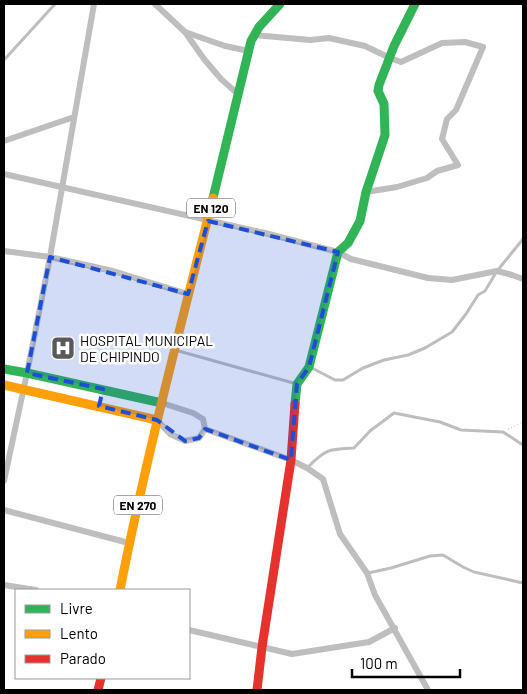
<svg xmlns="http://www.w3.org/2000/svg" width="527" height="694" viewBox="0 0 527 694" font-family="Barlow,sans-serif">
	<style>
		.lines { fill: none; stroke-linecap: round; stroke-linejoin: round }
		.path { stroke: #b9b9b9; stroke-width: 1; stroke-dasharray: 1 2.5; stroke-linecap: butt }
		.lane { stroke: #bebebe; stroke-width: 3 }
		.street { stroke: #bebebe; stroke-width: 6 }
		.fast { stroke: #30b455; stroke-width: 9 }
		.slow { stroke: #ff9f0a; stroke-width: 9 }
		.jam { stroke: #e5322d; stroke-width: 9 }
		.marked { fill: #1d4ed8; fill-opacity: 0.2; stroke: #1d4ed8; stroke-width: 4; stroke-dasharray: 10 6; stroke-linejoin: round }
		.labels { text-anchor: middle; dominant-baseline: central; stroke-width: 5; stroke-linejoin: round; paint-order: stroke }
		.shield { fill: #fff; stroke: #4c4c4c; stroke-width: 1 }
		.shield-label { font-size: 12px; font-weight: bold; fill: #000 }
		.poi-label { font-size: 14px; fill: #000; stroke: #fff; text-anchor: start }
	</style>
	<rect width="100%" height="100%" fill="#fff"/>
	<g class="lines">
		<polyline class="path" points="508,429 523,422"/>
		<g class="lane">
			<polyline points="4,60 55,4"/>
			<polyline points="175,350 297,384"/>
			<polyline points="310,367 335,380 343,380 363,368 384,360 408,355 425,348 452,332 466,314 478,295 485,291 497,271 523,239"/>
			<path d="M308 467C326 449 329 449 354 448L370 431 394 413 440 422 461 430 503 432 523 445"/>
			<polyline points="368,573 391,568 430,556 443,555 463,567 474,572 523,583"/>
		</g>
		<g class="street">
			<polyline points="155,4 185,32 225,46 249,51"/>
			<polyline points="185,32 204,59 221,79 239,95"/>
			<polyline points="254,35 310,40 329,38 365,46 390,58 401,62 442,43 465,42 483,47 456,110 447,119 442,139 458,165 437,171 427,178 397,187 366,192"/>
			<polyline points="4,141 74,117"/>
			<polyline points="4,174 265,233 338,252 351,259 428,278 452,280 497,271 512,275 523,279"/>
			<polyline points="4,251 50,257 113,271 188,294"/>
			<polyline points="157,420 170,434 185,441 199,438 205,429 203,419 193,413 162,403"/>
			<polyline points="205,429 291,460 307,468 323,479 340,534 367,573 375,595 428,690"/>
			<polyline points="4,481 27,373 50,257 94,4"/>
			<polyline points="4,510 129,543"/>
			<polyline points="4,585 36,590"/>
			<polyline points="189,630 292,654 369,642 395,628"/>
		</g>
		<g class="fast">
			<polyline points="213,198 251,41 259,27 280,4"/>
			<polyline points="4,369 27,373 162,403"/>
			<polyline points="295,404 297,384 309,367 338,252 348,243 360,221 366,192 385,135 384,104 378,91 379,85 394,46 415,4"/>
		</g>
		<g class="slow">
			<polyline points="4,385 157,420"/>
			<path d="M120 590C146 458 180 328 213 198"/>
		</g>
		<g class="jam">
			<polyline points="98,690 101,678"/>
			<polyline points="257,690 262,647 291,460 295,404"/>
		</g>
	</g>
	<path class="marked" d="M208 221 338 252 309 367 297 384 291 460 205 429 199 438 185 441 157 420 99 406 103 389 27 373 50 257 188 294Z"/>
	<defs>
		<g id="hospital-square" transform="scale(1.25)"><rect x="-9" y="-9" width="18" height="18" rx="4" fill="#595959" stroke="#fff"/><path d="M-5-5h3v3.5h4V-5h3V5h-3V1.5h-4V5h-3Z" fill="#fff"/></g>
	</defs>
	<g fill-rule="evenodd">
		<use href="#hospital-square" x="63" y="348"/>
	</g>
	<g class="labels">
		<g class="shield">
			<rect x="187" y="198.5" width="48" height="19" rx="4"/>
			<rect x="114" y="495.5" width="48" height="19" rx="4"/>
		</g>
		<g class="shield-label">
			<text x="211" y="208">EN 120</text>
			<text x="138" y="505">EN 270</text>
		</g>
		<g class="poi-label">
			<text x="80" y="340">HOSPITAL MUNICIPAL<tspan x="80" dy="16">DE CHIPINDO</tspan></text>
		</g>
	</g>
	<rect width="527" height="694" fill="none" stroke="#000000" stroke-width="10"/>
	<rect x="15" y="589" width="175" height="90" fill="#ffffff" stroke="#999999"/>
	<rect x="25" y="605" width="25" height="8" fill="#30b455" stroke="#999999"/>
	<text x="60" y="614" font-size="15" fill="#000000">Livre</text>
	<rect x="25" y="630" width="25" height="8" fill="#ff9f0a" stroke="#999999"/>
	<text x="60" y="639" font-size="15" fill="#000000">Lento</text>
	<rect x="25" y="655" width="25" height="8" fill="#e5322d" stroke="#999999"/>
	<text x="60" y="664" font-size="15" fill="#000000">Parado</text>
	<path d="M352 669v8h108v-8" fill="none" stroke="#000000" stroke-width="2.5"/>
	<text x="360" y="669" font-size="15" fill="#000000" stroke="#ffffff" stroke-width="4" paint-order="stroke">100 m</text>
</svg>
